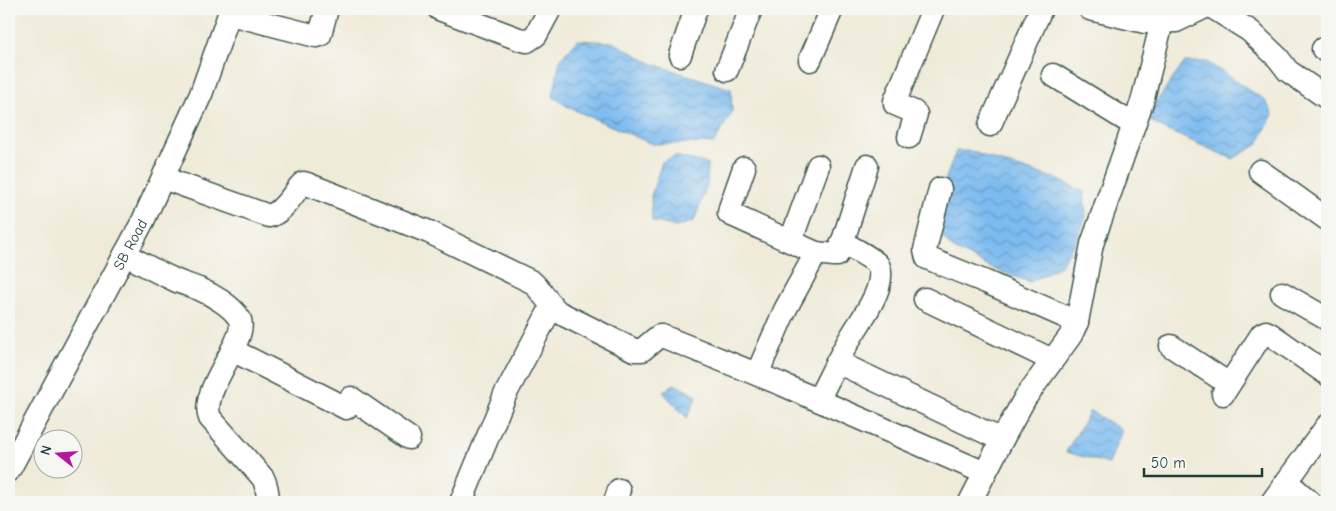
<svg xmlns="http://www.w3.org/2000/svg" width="1336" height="511" viewBox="0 0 1336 511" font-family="'Comic Neue',sans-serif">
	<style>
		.water { fill: url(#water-waves); stroke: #4e7c92 }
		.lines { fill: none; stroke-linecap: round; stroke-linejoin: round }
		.minor-casing { stroke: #3e574d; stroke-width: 25 }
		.minor { stroke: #fff; stroke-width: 22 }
		.labels { text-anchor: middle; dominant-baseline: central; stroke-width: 5; stroke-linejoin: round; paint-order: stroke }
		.street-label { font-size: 15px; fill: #1f3d34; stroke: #f6f6f2 }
	</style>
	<defs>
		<pattern id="water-waves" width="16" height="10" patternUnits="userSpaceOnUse" patternTransform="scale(1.25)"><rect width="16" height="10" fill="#7cbbf0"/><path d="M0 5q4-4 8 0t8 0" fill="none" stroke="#6599c3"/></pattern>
	</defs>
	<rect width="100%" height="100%" fill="#f6f6f2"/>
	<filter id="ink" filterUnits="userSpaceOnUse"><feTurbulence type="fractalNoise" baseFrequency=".02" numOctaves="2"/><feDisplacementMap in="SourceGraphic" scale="10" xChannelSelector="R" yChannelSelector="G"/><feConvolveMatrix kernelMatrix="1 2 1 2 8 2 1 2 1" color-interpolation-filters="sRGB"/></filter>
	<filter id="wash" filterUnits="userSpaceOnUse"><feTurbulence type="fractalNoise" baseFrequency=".0096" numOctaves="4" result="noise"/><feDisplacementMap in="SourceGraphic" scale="20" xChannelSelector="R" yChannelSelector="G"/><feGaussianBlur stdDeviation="1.12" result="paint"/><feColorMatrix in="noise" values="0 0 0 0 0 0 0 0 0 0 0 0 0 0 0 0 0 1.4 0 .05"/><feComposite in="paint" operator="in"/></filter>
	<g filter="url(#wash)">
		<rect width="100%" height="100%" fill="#f0ebd9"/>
		<g class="water">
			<polygon points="577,40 613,42 653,64 731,89 732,112 714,143 652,144 570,108 553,97 560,60"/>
			<polygon points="1185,62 1207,62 1265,100 1273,114 1258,144 1233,159 1168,131 1150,121 1154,105"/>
			<polygon points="956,151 970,151 1007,164 1054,178 1084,192 1086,217 1078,238 1060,266 1030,282 991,268 952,248 934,226 942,189"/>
			<polygon points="675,156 708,164 707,185 694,221 676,227 652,221 651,196 662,162"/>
			<polygon points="674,384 697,396 687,418 663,392"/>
			<polygon points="1090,411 1122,430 1109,464 1066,452"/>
		</g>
	</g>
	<g filter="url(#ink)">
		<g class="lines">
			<g class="minor-casing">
				<g id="minor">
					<polyline points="439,9 519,39 527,41 536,35 550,9"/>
					<polyline points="1090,9 1145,22 1176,21 1201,9"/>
					<polyline points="1215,9 1250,31 1278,58 1288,71 1327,98"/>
					<polyline points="230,14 316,36 320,35 321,31 327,9"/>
					<polyline points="1323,49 1327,52"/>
					<polyline points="680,55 696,9"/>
					<polyline points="810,60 832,9"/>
					<polyline points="727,70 751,9"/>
					<polyline points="1053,75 1134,125"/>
					<polyline points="990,125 1041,9"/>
					<polyline points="909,137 916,114 914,112 895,104 895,101 933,9"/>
					<polyline points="744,168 730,208 729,213 732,215 816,253 834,255 837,255 840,250 867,166"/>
					<polyline points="1260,171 1327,219"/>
					<path d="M163 178 269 216C282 213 291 197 300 186L303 183 307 184 429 232 532 282C542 291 548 303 558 312L634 350H642L659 336H662L781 384 985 473"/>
					<polyline points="940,189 925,250 927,258 986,282 1077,322"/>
					<polyline points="791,240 818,166"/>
					<path d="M125 254C142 264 159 273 177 281 184 284 192 286 199 289 211 294 232 306 239 318 251 338 198 390 210 418L263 478C267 486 268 493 268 502"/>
					<polyline points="1282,293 1327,319"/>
					<polyline points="925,299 1052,360"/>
					<polyline points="1171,346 1229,384"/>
					<polyline points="232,350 346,408 351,398 409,438"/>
					<polyline points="837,362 1002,440"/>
					<polyline points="757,374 785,310 816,253"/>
					<polyline points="1223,394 1262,334 1266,332 1270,334 1327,374"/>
					<path d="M818 400C828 381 837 361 848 342 858 324 872 307 878 288 880 281 882 272 878 265 873 258 850 247 842 242"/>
					<path id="s1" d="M9 470 143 221 201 94 231 9"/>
					<polyline points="1287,482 1310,502"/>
					<polyline points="461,502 505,395 552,306"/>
					<polyline points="615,502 619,490"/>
					<polyline points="970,502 1002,440 1025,398 1071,335 1077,322 1092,244 1142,102 1162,22"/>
					<polyline points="1272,502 1327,426"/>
				</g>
			</g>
			<use href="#minor" class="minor"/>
		</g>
	</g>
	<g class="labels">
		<g class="street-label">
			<text stroke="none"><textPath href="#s1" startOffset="256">SB Road</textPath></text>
		</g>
	</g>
	<rect width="1336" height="511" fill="none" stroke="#f6f6f2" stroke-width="30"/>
	<g transform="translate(58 454) rotate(287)"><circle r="24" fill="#f6f6f2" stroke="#a0aca6"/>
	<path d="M0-4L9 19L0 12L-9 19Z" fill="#b5179e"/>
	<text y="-8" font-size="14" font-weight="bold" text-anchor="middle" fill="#1f3d34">N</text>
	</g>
	<path d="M1144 468v8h118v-8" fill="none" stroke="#1f3d34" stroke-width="2.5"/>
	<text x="1151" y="468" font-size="15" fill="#1f3d34" stroke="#f6f6f2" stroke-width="4" paint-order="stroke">50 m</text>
</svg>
